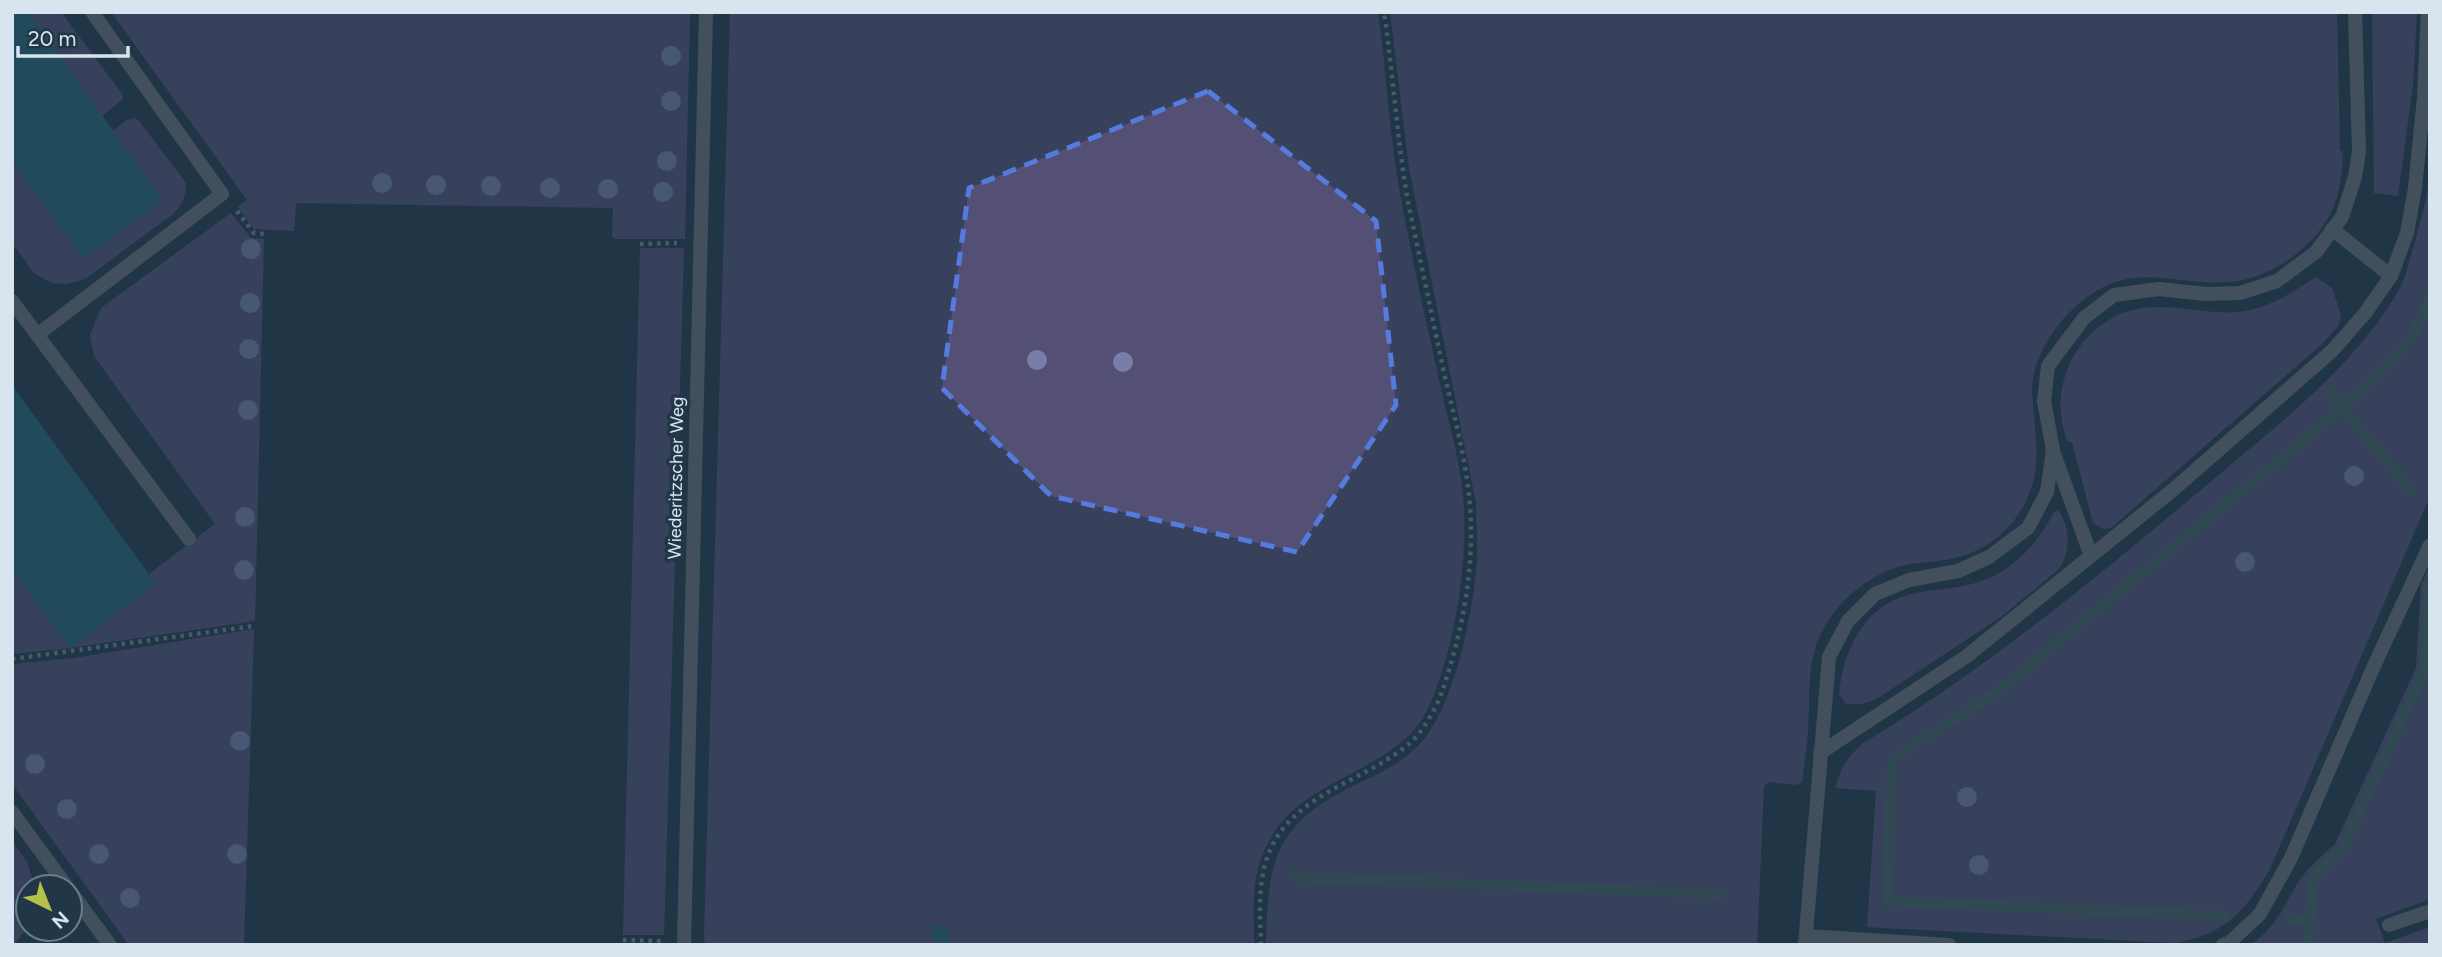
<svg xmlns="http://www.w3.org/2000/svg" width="2442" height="957" viewBox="0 0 2442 957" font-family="Figtree,sans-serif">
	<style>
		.green { fill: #544f75 }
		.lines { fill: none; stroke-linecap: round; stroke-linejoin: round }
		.stream { stroke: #465f60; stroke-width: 10 }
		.building { fill: #226574 }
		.path { stroke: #738592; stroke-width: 4.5; stroke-dasharray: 3.5 5; stroke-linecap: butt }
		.lane { stroke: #6b707b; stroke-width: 14 }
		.tree { fill: #797ea9 }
		.marked { fill: none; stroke: #557bdf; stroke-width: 5; stroke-dasharray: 14 9; stroke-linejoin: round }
		.labels { text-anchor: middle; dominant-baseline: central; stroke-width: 7; stroke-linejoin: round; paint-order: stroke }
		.street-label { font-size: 18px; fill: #d8e5ef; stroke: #213747 }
	</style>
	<rect width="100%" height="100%" fill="#213747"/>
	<g class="green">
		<polygon points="28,12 61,12 122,94 123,99 102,116"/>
		<polygon points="111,12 690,12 685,239 615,239 612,236 613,208 296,203 294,231 254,229 238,207 247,200"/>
		<path d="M730 12H1378C1386 66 1388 121 1397 175 1409 248 1426 320 1442 393 1451 431 1463 472 1464 512 1466 571 1456 634 1436 689 1430 706 1420 726 1406 738 1357 782 1288 787 1262 856 1251 884 1254 915 1254 945H705L704 937Z"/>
		<path d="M1390 12H2337L2340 151H2343C2342 169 2341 187 2335 203 2320 244 2272 279 2229 282 2166 286 2130 257 2074 308 2053 327 2034 358 2032 386 2031 393 2033 400 2033 407 2036 442 2042 473 2024 505 2007 536 1979 555 1944 560 1929 563 1912 562 1897 567 1860 580 1830 608 1816 645 1807 672 1810 702 1808 729 1807 747 1804 765 1802 782L1796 785 1770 782 1764 786 1757 945H1266C1268 865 1272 827 1349 788 1373 776 1398 766 1417 747 1454 712 1475 606 1477 556 1478 539 1476 521 1476 503L1409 168Z"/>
		<polygon points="2372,12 2417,12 2413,84 2398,196 2374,193"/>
		<path d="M134 118 139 121 186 183C186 197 182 204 173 214L85 279 67 284 52 283 34 273 12 243V161L83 258 163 200 113 131 127 120Z"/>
		<path d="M2430 173V496L2269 871C2242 914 2226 934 2174 943L1867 927 1876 791 1836 788C1840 768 1847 758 1862 744 1988 668 2101 574 2214 479 2281 422 2358 364 2401 286 2406 277 2408 265 2411 255 2419 228 2427 201 2430 173Z"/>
		<polygon points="231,213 251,238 264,239 255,621 70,648 12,654 12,569 70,648 156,584 149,574 215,524 94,356 90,335 101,308"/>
		<polygon points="640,248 684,248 664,935 623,935"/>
		<path d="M2316 277 2332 288 2341 315 2338 326 2323 343 2111 528 2103 529 2093 523 2072 442H2068C2044 385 2082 316 2143 308 2176 304 2207 315 2239 312 2268 309 2293 292 2316 277Z"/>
		<path d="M2058 510C2071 528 2071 553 2058 570L2002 616 1881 696C1869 703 1859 706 1845 703L1839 694C1843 652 1863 607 1908 595 1935 588 1961 590 1987 579 2018 566 2039 541 2054 512Z"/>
		<path d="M2430 566V899L2376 919 2385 943 2430 927V945H2250C2276 927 2282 910 2297 884 2307 868 2322 856 2335 844L2416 668 2421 584Z"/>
		<polygon points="254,629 244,945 129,945 12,784 12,664 74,658"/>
		<polygon points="12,841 27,862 35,887 28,887 28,926 14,945"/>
	</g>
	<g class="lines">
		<g class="stream">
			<polyline points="2329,391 2413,493"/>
			<polyline points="1294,877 1721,894"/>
			<polyline points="2224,916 1888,901 1892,759 2001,689 2343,408 2389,364 2415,333 2430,297"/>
			<polyline points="2290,919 2309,921 2308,945"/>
			<polyline points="2309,921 2315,875 2343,849 2424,672 2428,587 2430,583"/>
		</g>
	</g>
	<g class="building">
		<polygon points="12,12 28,12 163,200 83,259 12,161"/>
		<polygon points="12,385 156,584 70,648 12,569"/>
		<polygon points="933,925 949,926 948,942 932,941"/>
	</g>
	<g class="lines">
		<g class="path">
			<polyline points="237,211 254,233 264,234"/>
			<polyline points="640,244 677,243"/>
			<polyline points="12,659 254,626"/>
			<polyline points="623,940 661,941"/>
			<path d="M1261 945C1260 916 1258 888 1266 861 1287 794 1362 784 1410 743 1424 730 1437 707 1443 689 1462 632 1475 568 1470 507 1467 463 1455 420 1445 377 1433 322 1422 267 1410 212 1397 146 1394 79 1384 12"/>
		</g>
		<g class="lane">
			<polyline points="2332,229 2391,276"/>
			<polyline points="12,301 189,539"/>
			<polyline points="37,335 222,194 92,12"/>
			<polyline points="2054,454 2091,556"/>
			<polyline points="1820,753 1967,656 2174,489 2333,350 2366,312 2391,276 2407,233 2415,188 2424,98 2428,12"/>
			<polyline points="12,812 67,887"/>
			<polyline points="70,891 110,945"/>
			<polyline points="2389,925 2430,911"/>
			<polyline points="1806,936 1949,945"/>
			<polyline points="684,945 706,12"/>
			<polyline points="1805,945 1829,657 1848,621 1875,594 1909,580 1958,571 1989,557 2028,528 2047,492 2053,450 2044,401 2048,366 2084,318 2114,295 2159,289 2205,294 2240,293 2277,281 2316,252 2342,217 2355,177 2359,152 2355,12"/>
			<polyline points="2223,945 2229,943 2260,914 2291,858 2373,668 2430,545"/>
		</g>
	</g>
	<g class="tree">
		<circle cx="671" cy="56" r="10"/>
		<circle cx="671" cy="101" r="10"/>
		<circle cx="667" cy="161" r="10"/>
		<circle cx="382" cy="183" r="10"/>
		<circle cx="436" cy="185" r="10"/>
		<circle cx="491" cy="186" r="10"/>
		<circle cx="550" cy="188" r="10"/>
		<circle cx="608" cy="189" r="10"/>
		<circle cx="663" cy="192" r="10"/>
		<circle cx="251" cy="249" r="10"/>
		<circle cx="250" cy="303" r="10"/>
		<circle cx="249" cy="349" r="10"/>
		<circle cx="1037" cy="360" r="10"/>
		<circle cx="1123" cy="362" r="10"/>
		<circle cx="248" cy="410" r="10"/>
		<circle cx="2354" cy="476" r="10"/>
		<circle cx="245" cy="517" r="10"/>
		<circle cx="2245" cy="562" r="10"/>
		<circle cx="244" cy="570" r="10"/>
		<circle cx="240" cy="741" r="10"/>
		<circle cx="35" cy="764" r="10"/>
		<circle cx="1967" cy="797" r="10"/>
		<circle cx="67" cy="809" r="10"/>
		<circle cx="99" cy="854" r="10"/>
		<circle cx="237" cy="854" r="10"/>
		<circle cx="1979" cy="865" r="10"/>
		<circle cx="130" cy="898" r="10"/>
	</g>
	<path d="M0 0H2442V957H0ZM1208 91 1376 221 1396 405 1297 552 1051 496 942 388 969 188Z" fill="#213747" fill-opacity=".55" fill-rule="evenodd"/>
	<path class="marked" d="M1208 91 1376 221 1396 405 1297 552 1051 496 942 388 969 188Z"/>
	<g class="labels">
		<g class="street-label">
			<text transform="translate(676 478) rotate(-89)">Wiederitzscher Weg</text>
		</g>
	</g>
	<rect width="2442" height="957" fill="none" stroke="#d8e5ef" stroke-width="28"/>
	<g transform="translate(49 908) rotate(137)"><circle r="33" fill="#213747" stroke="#6a7d8a" stroke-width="2"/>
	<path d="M0-5L12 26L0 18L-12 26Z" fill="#b4c24a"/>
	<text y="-10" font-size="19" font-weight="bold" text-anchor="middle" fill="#d8e5ef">N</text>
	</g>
	<path d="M18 46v10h110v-10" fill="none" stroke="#d8e5ef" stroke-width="3.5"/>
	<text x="28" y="46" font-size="21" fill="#d8e5ef" stroke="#213747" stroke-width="5" paint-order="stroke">20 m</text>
</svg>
